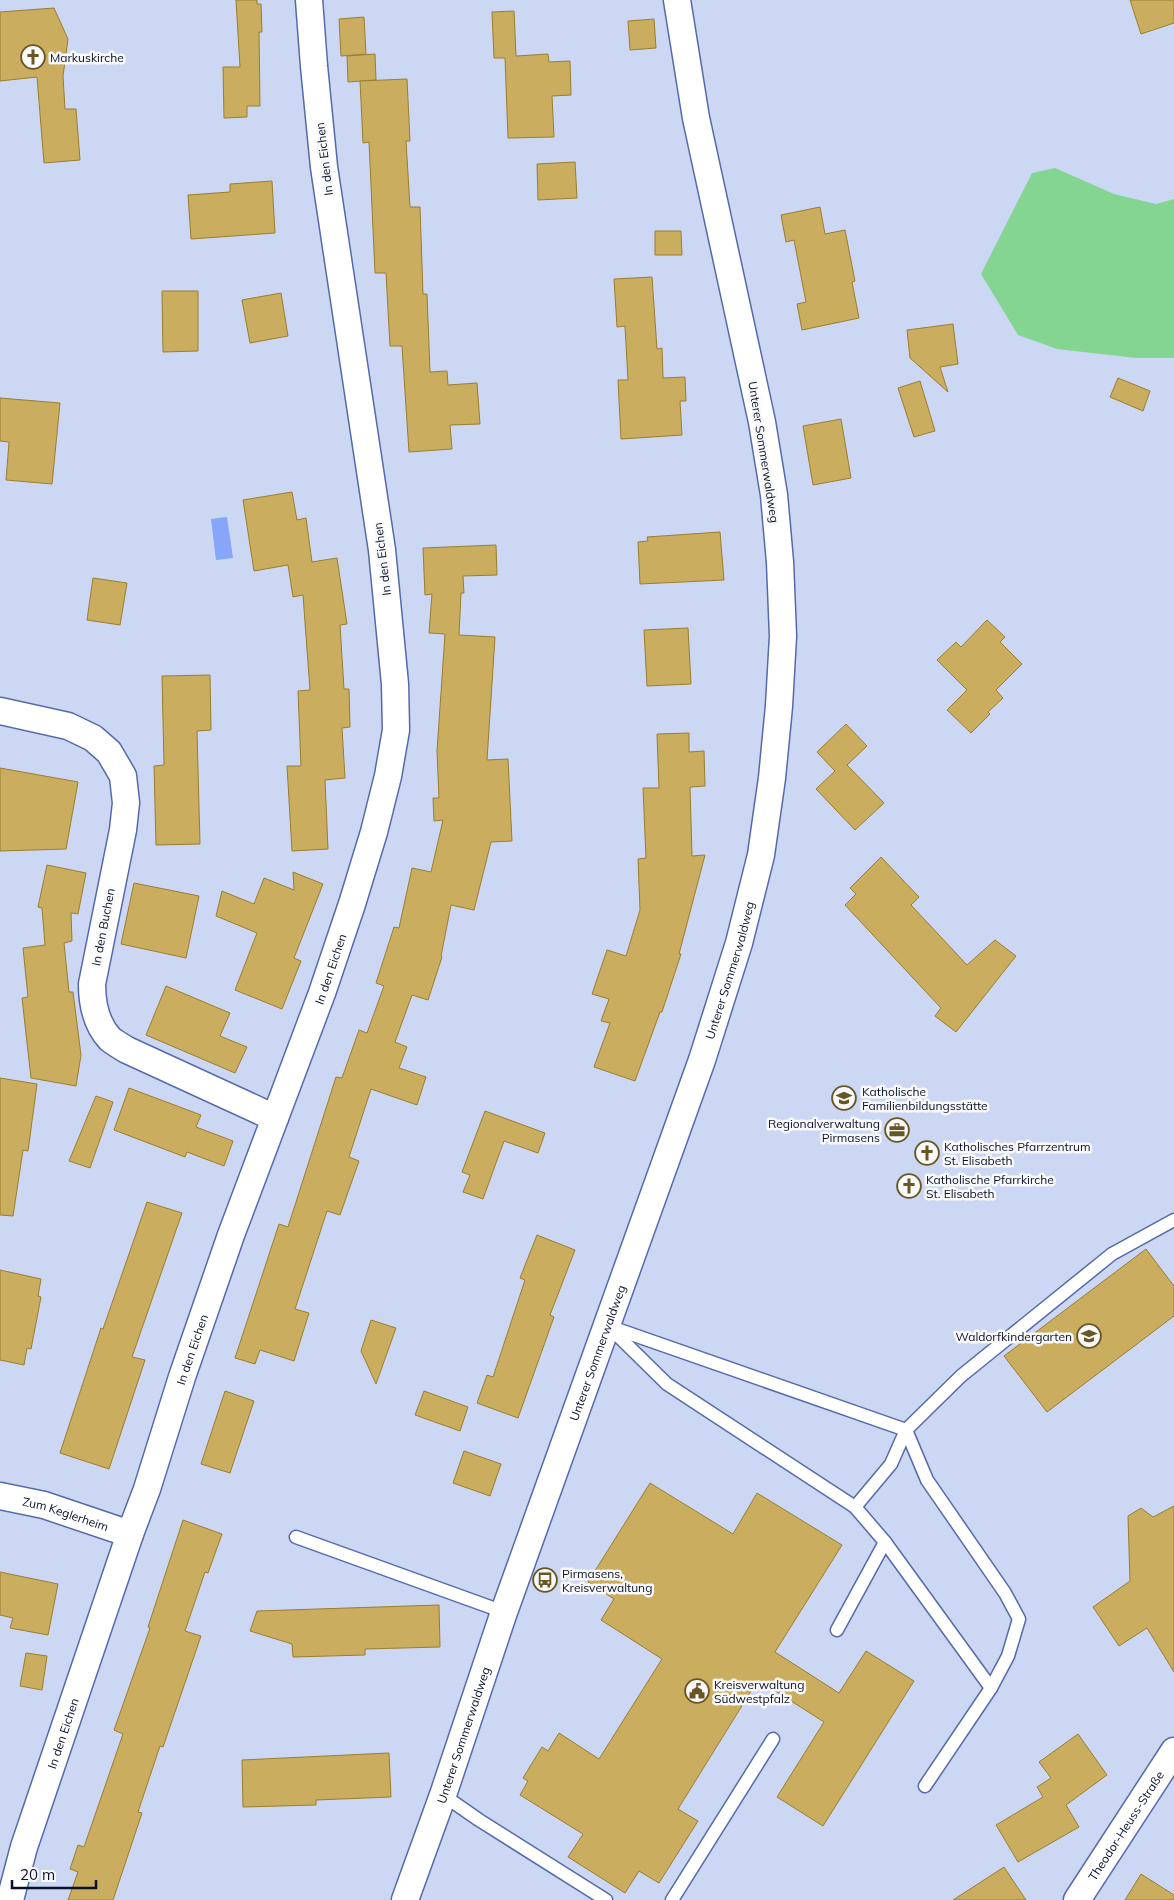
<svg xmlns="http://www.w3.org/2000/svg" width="1174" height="1900" viewBox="0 0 1174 1900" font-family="Mulish,sans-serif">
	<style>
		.green { fill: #85d592 }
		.water { fill: #87a5f9 }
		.building { fill: #cbad60; stroke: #9a7d2e }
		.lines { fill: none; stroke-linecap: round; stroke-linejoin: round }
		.lane-casing { stroke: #556aaa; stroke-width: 15 }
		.street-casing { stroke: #556aaa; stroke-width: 29 }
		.lane { stroke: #fff; stroke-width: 12 }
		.street { stroke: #fff; stroke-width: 26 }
		.labels { text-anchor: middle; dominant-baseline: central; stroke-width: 5; stroke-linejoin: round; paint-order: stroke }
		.poi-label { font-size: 12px; fill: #0a112a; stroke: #f9f9f9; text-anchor: start }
		.street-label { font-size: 12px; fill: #0a112a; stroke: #f9f9f9 }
	</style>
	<rect width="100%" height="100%" fill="#ccd7f4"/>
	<polygon class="green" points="1055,168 1114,194 1156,204 1174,199 1174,358 1136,358 1057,349 1018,335 981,274 1032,173"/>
	<polygon class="water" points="227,517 233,558 216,560 211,519"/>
	<g class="building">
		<polygon points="236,0 257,0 257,4 261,4 262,32 259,32 260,106 247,106 247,117 224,118 223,67 240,67"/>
		<polygon points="1130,0 1174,0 1174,23 1141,34"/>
		<polygon points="54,8 68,39 63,76 65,109 76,109 80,160 44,163 37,77 0,81 0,12"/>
		<polygon points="514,11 516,56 548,54 549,62 570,61 571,95 552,96 554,137 508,138 505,58 494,58 492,12"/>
		<polygon points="364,17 366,54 341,56 339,19"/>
		<polygon points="654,19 656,48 630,50 628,21"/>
		<polygon points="375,54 376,80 348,82 347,56"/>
		<polygon points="407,79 410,141 406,141 410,207 420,207 423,294 427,294 430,372 447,371 448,385 477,383 480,424 450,425 452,449 409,452 402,346 390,346 386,273 375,273 369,142 363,143 360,81"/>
		<polygon points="575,162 577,198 538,200 537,164"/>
		<polygon points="272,181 275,233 191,239 188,195 230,192 230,184"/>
		<polygon points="820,207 825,234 845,230 855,281 852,282 859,318 802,330 797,304 806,302 794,240 786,242 781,215"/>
		<polygon points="655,231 681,231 682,255 655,255"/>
		<polygon points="652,277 657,349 662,348 663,378 685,377 686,401 680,401 682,435 621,439 618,380 628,380 625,326 617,327 614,279"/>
		<polygon points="162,291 198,291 198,351 163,352"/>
		<polygon points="281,293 288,336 250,343 242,300"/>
		<polygon points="953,324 958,364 940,367 948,392 910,358 907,330"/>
		<polygon points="1118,378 1150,391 1143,411 1110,397"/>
		<polygon points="920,381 935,431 914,437 898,388"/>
		<polygon points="0,398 60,403 52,484 6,480 9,442 0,441"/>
		<polygon points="841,419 851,478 813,485 803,426"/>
		<polygon points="292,492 297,520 306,518 312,562 337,558 347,624 340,625 344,689 349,689 350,727 342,728 345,778 325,780 328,849 292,851 287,766 301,766 298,691 310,690 303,595 293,597 288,565 254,571 243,500"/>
		<polygon points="720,532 724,580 640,584 638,542 648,541 647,537"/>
		<polygon points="496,545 497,575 463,576 464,593 461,593 459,635 495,637 487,760 508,759 512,841 491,842 474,910 451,905 441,956 442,957 428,1000 412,995 395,1042 407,1047 399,1068 426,1077 417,1105 371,1089 349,1157 359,1161 340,1215 327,1211 295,1309 309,1313 294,1361 260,1350 255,1364 235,1358 279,1224 288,1227 336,1077 342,1078 359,1030 367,1033 384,986 376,983 394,927 399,928 412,868 431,872 443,820 434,821 433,798 439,798 437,751 445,634 429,633 432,594 425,595 423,548"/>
		<polygon points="93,578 127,583 120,625 87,620"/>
		<polygon points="987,620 1005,637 1000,642 1022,664 996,690 1003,698 988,712 990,714 971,733 947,710 967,690 937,660 956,642 961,647"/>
		<polygon points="688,628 691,684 647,686 644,630"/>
		<polygon points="210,675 211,730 197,731 200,844 156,845 154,766 164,765 162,676"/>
		<polygon points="846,724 867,746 847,765 884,803 855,830 816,789 835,771 817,752"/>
		<polygon points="689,733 689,752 704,751 705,786 690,787 692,856 705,855 679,954 681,954 662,1012 660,1012 635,1081 594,1067 610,1023 601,1021 609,999 592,994 607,950 626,956 640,910 638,859 646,858 643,788 659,788 657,734"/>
		<polygon points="0,768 78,782 66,849 0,851"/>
		<polygon points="881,857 919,897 911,905 967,965 995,940 1016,956 956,1032 935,1016 941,1008 845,905 856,894 850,888"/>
		<polygon points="47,865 86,873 78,914 71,913 72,941 64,943 69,992 73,992 81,1055 76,1086 31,1078 22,998 28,997 23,948 45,945 42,908 38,907"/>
		<polygon points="293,872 323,884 294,958 301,961 282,1009 235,990 257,933 216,916 222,891 254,904 264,878 294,890"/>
		<polygon points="134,883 199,896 186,958 121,944"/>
		<polygon points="166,986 230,1013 220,1036 247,1047 235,1073 146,1035"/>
		<polygon points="0,1078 37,1084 28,1151 23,1150 13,1216 0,1215"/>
		<polygon points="129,1088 201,1115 196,1127 233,1141 224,1166 187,1152 185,1157 114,1130"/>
		<polygon points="96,1096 113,1102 90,1168 69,1161"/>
		<polygon points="485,1111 545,1133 538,1153 504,1141 483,1199 463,1192 470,1175 462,1172"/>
		<polygon points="147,1202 182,1213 132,1357 145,1360 109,1469 60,1453 101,1328 103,1329"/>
		<polygon points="537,1235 575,1250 550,1315 554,1317 518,1418 477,1403 487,1375 493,1377 525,1280 520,1278"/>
		<polygon points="1146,1249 1174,1286 1174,1316 1047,1412 1004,1356"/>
		<polygon points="0,1270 41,1279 38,1296 41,1297 31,1349 27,1348 24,1365 0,1360"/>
		<polygon points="371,1320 396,1328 376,1384 361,1351"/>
		<polygon points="225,1391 254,1401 230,1473 201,1464"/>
		<polygon points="424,1391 468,1407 460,1431 415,1415"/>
		<polygon points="464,1451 501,1464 490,1496 453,1483"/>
		<polygon points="650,1483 733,1534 757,1493 842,1545 775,1652 839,1693 866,1651 914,1681 823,1826 777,1797 824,1722 758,1680 678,1809 698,1821 659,1883 639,1871 625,1893 568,1857 583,1834 520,1795 528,1781 523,1778 542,1747 548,1751 559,1733 599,1759 662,1659 601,1620 614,1599 588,1582"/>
		<polygon points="1174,1506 1174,1672 1147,1628 1119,1646 1093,1607 1130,1581 1128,1516 1141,1508 1153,1517"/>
		<polygon points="183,1520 222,1534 208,1573 205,1572 185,1631 201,1636 163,1747 160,1746 138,1812 142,1813 113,1900 68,1900 78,1872 70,1869 78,1845 84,1847 123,1734 114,1730 150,1628 148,1627"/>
		<polygon points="0,1572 58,1584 48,1635 10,1628 13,1618 0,1615"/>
		<polygon points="439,1605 440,1647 365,1649 365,1655 293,1657 292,1644 250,1631 257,1611"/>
		<polygon points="26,1653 47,1656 42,1690 20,1686"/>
		<polygon points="1078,1734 1107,1775 1066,1805 1079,1827 1018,1862 996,1825 1043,1797 1037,1787 1051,1778 1039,1762"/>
		<polygon points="389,1753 391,1797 316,1800 316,1805 243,1807 242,1760"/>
		<polygon points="1004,1867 1026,1900 953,1900"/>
		<polygon points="1141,1874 1174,1895 1174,1900 1125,1900"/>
	</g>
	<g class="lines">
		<g class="lane-casing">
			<g id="lane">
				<polyline points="607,1325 667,1384 855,1507 891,1464 906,1430 927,1480 1005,1593 1019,1619 1008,1656 991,1688 925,1786"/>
				<polyline points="611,1327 906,1430 961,1376 1112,1254 1174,1220"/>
				<polyline points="296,1537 504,1612"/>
				<polyline points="885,1542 991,1688"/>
				<polyline points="837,1630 885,1542 855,1507"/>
				<polyline points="443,1795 479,1820 606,1900"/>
				<polyline points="672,1900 773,1739"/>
			</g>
		</g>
		<g class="street-casing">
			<g id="street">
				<path d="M0 711 68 726 93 738 109 752 123 776 126 803 123 830 92 984C92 1003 96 1024 110 1039 115 1043 122 1047 127 1050L275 1118"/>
				<path id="s1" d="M0 1496 44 1505 130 1534"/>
				<path id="s2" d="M10 1900 24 1847 130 1534 147 1489 182 1377 231 1235 322 993 352 904 374 832 388 776 396 730 395 684 382 550 324 167 314 66 309 0"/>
				<path id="s3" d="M405 1900 443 1795 504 1612 702 1060 739 943 761 855 772 778 779 706 783 636 780 562 774 495 762 422 696 118 677 0"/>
				<path id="s4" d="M1077 1900 1174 1751"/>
			</g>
		</g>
		<use href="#lane" class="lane"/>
		<use href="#street" class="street"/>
	</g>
	<defs>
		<g id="church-ring" transform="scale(1.25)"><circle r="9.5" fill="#f9f9f9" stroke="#685624" stroke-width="1.5"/><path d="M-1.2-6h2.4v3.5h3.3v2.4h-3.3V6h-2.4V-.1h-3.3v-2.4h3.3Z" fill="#685624"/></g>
		<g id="school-ring" transform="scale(1.25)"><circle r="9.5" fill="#f9f9f9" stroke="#685624" stroke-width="1.5"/><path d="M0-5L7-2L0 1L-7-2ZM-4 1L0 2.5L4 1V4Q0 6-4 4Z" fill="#685624"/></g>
		<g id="office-ring" transform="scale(1.25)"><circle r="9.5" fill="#f9f9f9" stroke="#685624" stroke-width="1.5"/><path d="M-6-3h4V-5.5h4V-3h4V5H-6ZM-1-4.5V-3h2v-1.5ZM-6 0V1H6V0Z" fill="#685624"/></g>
		<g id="bus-ring" transform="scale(1.25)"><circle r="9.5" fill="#f9f9f9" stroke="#685624" stroke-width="1.5"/><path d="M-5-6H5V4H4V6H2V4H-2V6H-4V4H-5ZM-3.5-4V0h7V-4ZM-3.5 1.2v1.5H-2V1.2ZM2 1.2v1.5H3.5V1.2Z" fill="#685624"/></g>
		<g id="civic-ring" transform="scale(1.25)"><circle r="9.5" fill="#f9f9f9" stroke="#685624" stroke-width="1.5"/><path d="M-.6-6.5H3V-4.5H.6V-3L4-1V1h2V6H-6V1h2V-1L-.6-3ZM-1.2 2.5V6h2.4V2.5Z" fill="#685624"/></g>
	</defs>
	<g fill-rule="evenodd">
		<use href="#church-ring" x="33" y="57"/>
		<use href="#school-ring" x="844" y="1098"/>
		<use href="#office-ring" x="897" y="1130"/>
		<use href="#church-ring" x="927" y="1153"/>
		<use href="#church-ring" x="909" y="1186"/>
		<use href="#school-ring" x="1089" y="1336"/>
		<use href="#bus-ring" x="545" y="1580"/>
		<use href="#civic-ring" x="697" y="1691"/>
	</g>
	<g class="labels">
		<g class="poi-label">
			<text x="50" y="57">Markuskirche</text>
			<text x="862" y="1091">Katholische<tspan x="862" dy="14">Familienbildungsstätte</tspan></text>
			<text x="880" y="1123" text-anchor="end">Regionalverwaltung<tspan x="880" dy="14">Pirmasens</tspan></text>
			<text x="944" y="1146">Katholisches Pfarrzentrum<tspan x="944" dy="14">St. Elisabeth</tspan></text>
			<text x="926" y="1179">Katholische Pfarrkirche<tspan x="926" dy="14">St. Elisabeth</tspan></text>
			<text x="1072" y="1336" text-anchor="end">Waldorfkindergarten</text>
			<text x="562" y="1573">Pirmasens,<tspan x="562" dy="14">Kreisverwaltung</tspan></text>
			<text x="714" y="1684">Kreisverwaltung<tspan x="714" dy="14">Südwestpfalz</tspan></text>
		</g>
		<g class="street-label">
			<text transform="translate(324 159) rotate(-97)">In den Eichen</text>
			<text transform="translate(764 452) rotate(81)">Unterer Sommerwaldweg</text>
			<text transform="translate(382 559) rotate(-97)">In den Eichen</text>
			<text transform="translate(103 927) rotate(-79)">In den Buchen</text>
			<text stroke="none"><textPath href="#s2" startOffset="985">In den Eichen</textPath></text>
			<text stroke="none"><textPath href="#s3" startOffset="985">Unterer Sommerwaldweg</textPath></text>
			<text stroke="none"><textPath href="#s2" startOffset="580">In den Eichen</textPath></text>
			<text stroke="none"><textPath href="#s3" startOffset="580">Unterer Sommerwaldweg</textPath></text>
			<text stroke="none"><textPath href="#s1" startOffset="68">Zum Keglerheim</textPath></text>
			<text stroke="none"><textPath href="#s2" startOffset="175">In den Eichen</textPath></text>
			<text stroke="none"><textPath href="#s3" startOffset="175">Unterer Sommerwaldweg</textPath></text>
			<text stroke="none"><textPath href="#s4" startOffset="89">Theodor-Heuss-Straße</textPath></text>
		</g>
	</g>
	<path d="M12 1880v8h84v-8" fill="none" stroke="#0a112a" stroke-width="2.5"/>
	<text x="20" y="1880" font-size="15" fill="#0a112a" stroke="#f9f9f9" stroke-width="4" paint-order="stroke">20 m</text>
</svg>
